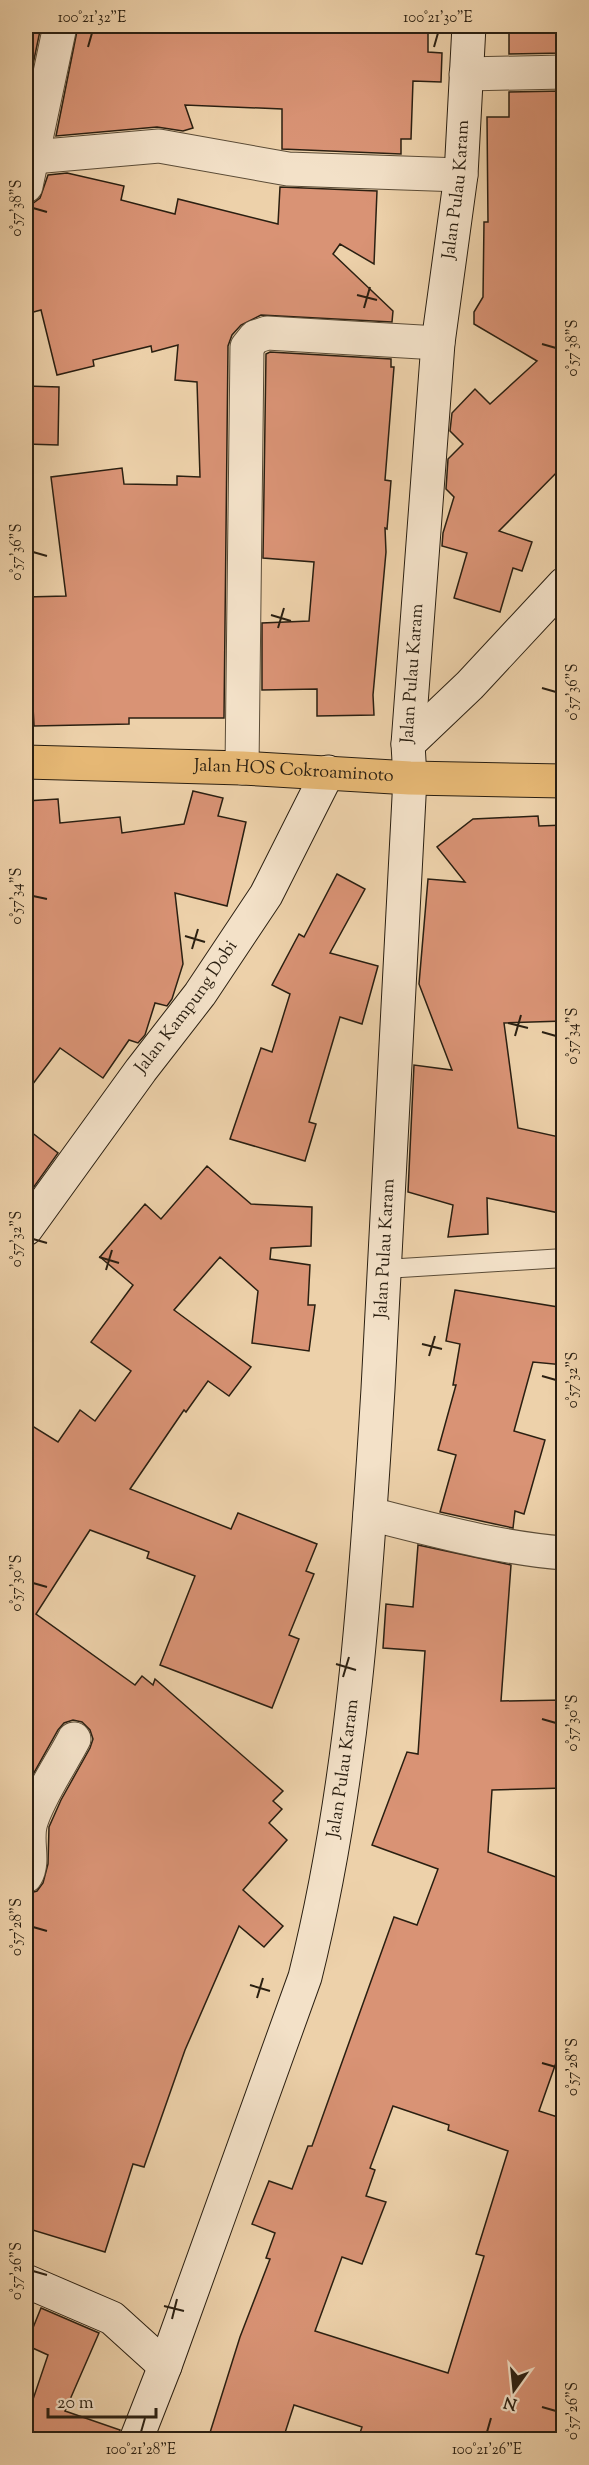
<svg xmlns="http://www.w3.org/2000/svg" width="589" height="2465" viewBox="0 0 589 2465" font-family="'Sorts Mill Goudy',serif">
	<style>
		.building { fill: #d99375; stroke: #2a1f11; stroke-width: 1.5; fill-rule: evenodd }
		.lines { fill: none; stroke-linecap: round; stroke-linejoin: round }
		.lane-casing { stroke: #5b4c37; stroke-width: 20 }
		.street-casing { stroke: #5b4c37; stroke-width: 35 }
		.secondary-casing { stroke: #2a1f11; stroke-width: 35 }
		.primary-casing { stroke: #2a1f11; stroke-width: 35 }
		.lane { stroke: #f3e1c8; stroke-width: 18 }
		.street { stroke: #f3e1c8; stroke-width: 33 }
		.secondary { stroke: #f3e1c8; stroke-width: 33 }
		.primary { stroke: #e6b875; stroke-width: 33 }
		.ticks { fill: none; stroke: #2a1f11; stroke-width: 2 }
		.labels { text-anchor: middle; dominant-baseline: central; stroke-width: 4.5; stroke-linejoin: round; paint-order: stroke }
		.street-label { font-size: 18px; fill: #2a1f11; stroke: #f3e1c8 }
		.neatline { fill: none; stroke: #2a1f11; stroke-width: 2 }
		.ticks-label { font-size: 15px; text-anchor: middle; fill: #2a1f11 }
	</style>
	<rect width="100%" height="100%" fill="#edd1aa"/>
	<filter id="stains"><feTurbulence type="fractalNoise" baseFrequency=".00333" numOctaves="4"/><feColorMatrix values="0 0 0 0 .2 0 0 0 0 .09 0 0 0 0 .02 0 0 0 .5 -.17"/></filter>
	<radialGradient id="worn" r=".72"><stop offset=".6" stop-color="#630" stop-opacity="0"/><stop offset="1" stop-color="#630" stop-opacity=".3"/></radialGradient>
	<g class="building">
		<polygon points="26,26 41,26 26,98"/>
		<polygon points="78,26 412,26 412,31 428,32 428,52 442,53 441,82 413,81 411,139 401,139 401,154 282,149 282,109 185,105 193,128 183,131 157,127 56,136"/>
		<polygon points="509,26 564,26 564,53 509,54"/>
		<polygon points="564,91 564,465 499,531 532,542 522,571 513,568 500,612 454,598 467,553 442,546 443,533 454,497 446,489 448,459 463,444 450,431 452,413 475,389 490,404 537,361 474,324 474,312 483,297 484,222 488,222 487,117 509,117 509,92"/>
		<polygon points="67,173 124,186 121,200 175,214 178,199 278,224 280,187 377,191 374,264 340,244 333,254 393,311 392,322 261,315 241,325 232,335 228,346 224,718 129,718 129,724 34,726 30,649 26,650 26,597 66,596 51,477 122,468 124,484 177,485 177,476 200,477 197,382 175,380 178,345 152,352 151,346 93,360 94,366 57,375 41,310 26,314 26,204 32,204 40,198 48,175"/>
		<polygon points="270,352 391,359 391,367 394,367 385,480 391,481 387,529 385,528 386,552 373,695 374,715 317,716 317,689 262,690 262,623 309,621 314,562 263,558 266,354"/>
		<polygon points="26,386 59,387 58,445 26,444"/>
		<polygon points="193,791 223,798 218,816 246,822 227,906 175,893 183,964 172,999 167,1006 155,1003 145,1035 138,1043 129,1040 103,1078 60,1048 26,1093 26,801 58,799 60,823 120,817 122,833 184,824"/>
		<polygon points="538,816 539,826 564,825 564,1021 504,1023 518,1128 564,1138 564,1214 487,1198 488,1234 448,1237 453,1205 408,1192 414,1065 452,1070 419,984 428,879 465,882 437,847 473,819"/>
		<polygon points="337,874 365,889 330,953 378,966 362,1024 340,1017 309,1122 316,1124 305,1161 230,1139 261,1048 272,1052 290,994 272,985 299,934 304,937"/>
		<polygon points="26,1128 58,1153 26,1198"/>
		<polygon points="207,1166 251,1204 312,1207 311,1246 271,1248 270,1259 310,1265 308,1305 315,1305 309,1351 252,1343 258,1291 220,1257 174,1310 251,1367 229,1396 208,1381 186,1412 184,1410 130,1489 231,1529 238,1513 317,1544 306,1571 314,1574 289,1635 299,1639 272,1708 160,1665 195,1576 147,1558 149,1552 90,1530 36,1614 135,1685 142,1676 153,1685 155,1679 283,1791 273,1801 282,1809 269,1823 287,1840 243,1890 283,1926 264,1947 239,1926 185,2050 144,2167 133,2164 105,2252 26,2228 26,1894 37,1891 43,1883 48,1864 49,1827 61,1800 90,1748 93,1739 90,1730 82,1722 73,1720 64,1723 58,1730 26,1787 26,1422 58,1442 80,1410 95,1421 131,1371 91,1342 133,1285 100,1257 145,1204 161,1219"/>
		<polygon points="455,1290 564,1308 564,1365 533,1362 514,1431 545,1440 524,1514 515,1511 513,1528 440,1512 456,1455 438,1450 456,1385 453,1385 460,1344 446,1341"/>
		<path d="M418 1545 511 1565 501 1701 564 1700V1788L492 1790 488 1852 564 1880V2040L539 2111 564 2119V2439H358L362 2427 294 2405 283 2439H208L240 2337 270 2259 266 2258 275 2233 252 2224 269 2181 292 2189 308 2146H312L394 1917 417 1925 438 1869 372 1845 407 1752 418 1754 425 1651 383 1648 386 1604 413 1607ZM393 2106 449 2125 448 2130 508 2151 476 2254 484 2256 448 2373 315 2331 342 2257 362 2264 386 2202 366 2196 375 2170 370 2168Z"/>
		<polygon points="41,2308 99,2333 65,2411 120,2430 118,2439 26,2439 26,2420 48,2355 26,2345"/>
	</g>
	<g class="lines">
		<g class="lane-casing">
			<polyline id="lane" points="385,1269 564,1258"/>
		</g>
		<g class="street-casing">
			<g id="street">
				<polyline points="466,74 564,72"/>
				<polyline points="33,157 159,146 288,169 461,175"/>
				<polyline points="26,186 60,26"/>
				<polyline points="242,768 247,347 255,337 267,333 438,343"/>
				<path d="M370 1514C434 1530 498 1548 564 1553"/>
				<path d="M26 1876C35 1860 25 1841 31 1822 39 1796 61 1764 74 1739"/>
			</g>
		</g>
		<g class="secondary-casing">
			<g id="secondary">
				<polyline points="408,744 470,685 564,584"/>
				<path id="s1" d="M26 1229 141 1070 200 994 266 895 328 772"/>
				<polyline points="26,2281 112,2318 165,2366"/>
				<path id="s2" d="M136 2440 165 2366 305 1977C353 1785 366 1586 378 1389 390 1186 399 982 410 778L408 744 438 343 461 175 469 26"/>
			</g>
		</g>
		<g class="primary-casing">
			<g id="primary">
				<path id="s3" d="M26 762 242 768 410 778 564 781"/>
			</g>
		</g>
		<use href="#lane" class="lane"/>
		<use href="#street" class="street"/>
		<use href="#secondary" class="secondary"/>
		<use href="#primary" class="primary"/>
	</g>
	<path class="ticks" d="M88 47 92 33M434 47 438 33M33 208 47 212M357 295 377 300M364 308 370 287M542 344 556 348M33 552 47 556M271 615 291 621M278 628 284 608M542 688 556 692M33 896 47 899M185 936 205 942M192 949 198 929M508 1023 528 1028M542 1032 556 1036M515 1036 521 1015M33 1239 47 1243M99 1257 119 1263M106 1270 112 1250M422 1344 442 1349M429 1356 435 1336M542 1376 556 1380M33 1583 47 1587M336 1664 356 1670M343 1677 349 1657M542 1719 556 1723M33 1927 47 1931M250 1985 270 1991M257 1998 263 1978M542 2063 556 2067M33 2271 47 2275M164 2306 184 2311M172 2319 177 2299M542 2407 556 2411M141 2432 145 2418M487 2432 491 2418"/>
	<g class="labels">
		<g class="street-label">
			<text stroke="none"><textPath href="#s2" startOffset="2289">Jalan Pulau Karam</textPath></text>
			<text stroke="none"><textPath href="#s2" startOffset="1803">Jalan Pulau Karam</textPath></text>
			<text stroke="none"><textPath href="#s3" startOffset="268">Jalan HOS Cokroaminoto</textPath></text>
			<text stroke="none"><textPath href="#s1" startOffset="274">Jalan Kampung Dobi</textPath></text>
			<text stroke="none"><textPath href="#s2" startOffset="1227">Jalan Pulau Karam</textPath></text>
			<text stroke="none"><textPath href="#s2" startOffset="705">Jalan Pulau Karam</textPath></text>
		</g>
	</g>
	<rect width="589" height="2465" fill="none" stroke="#edd1aa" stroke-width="66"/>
	<g transform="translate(514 2390) rotate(195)" stroke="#f3e1c8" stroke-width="4.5" paint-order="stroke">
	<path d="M0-4.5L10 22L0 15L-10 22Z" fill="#2a1f11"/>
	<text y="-9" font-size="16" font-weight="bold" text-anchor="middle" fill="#2a1f11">N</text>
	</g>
	<path d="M48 2408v9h108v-9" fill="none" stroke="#2a1f11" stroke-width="3"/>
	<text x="57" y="2408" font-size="18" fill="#2a1f11" stroke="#f3e1c8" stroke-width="4.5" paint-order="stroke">20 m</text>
	<rect x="33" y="33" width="523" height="2399" class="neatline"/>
	<g class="ticks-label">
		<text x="92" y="22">100°21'32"E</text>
		<text x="438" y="22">100°21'30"E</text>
		<text transform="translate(16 208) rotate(-90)" y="5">0°57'38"S</text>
		<text transform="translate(572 348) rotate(-90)" y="5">0°57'38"S</text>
		<text transform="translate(16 552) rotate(-90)" y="5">0°57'36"S</text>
		<text transform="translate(572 692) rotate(-90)" y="5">0°57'36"S</text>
		<text transform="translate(16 896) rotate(-90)" y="5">0°57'34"S</text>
		<text transform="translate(572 1036) rotate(-90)" y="5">0°57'34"S</text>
		<text transform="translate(16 1239) rotate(-90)" y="5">0°57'32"S</text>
		<text transform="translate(572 1380) rotate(-90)" y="5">0°57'32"S</text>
		<text transform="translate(16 1583) rotate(-90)" y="5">0°57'30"S</text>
		<text transform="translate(572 1723) rotate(-90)" y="5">0°57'30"S</text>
		<text transform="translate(16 1927) rotate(-90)" y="5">0°57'28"S</text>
		<text transform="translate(572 2067) rotate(-90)" y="5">0°57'28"S</text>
		<text transform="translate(16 2271) rotate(-90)" y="5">0°57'26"S</text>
		<text transform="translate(572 2411) rotate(-90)" y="5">0°57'26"S</text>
		<text x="141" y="2454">100°21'28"E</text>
		<text x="487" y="2454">100°21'26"E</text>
	</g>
	<rect width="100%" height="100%" filter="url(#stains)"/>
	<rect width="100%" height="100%" fill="url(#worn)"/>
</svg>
